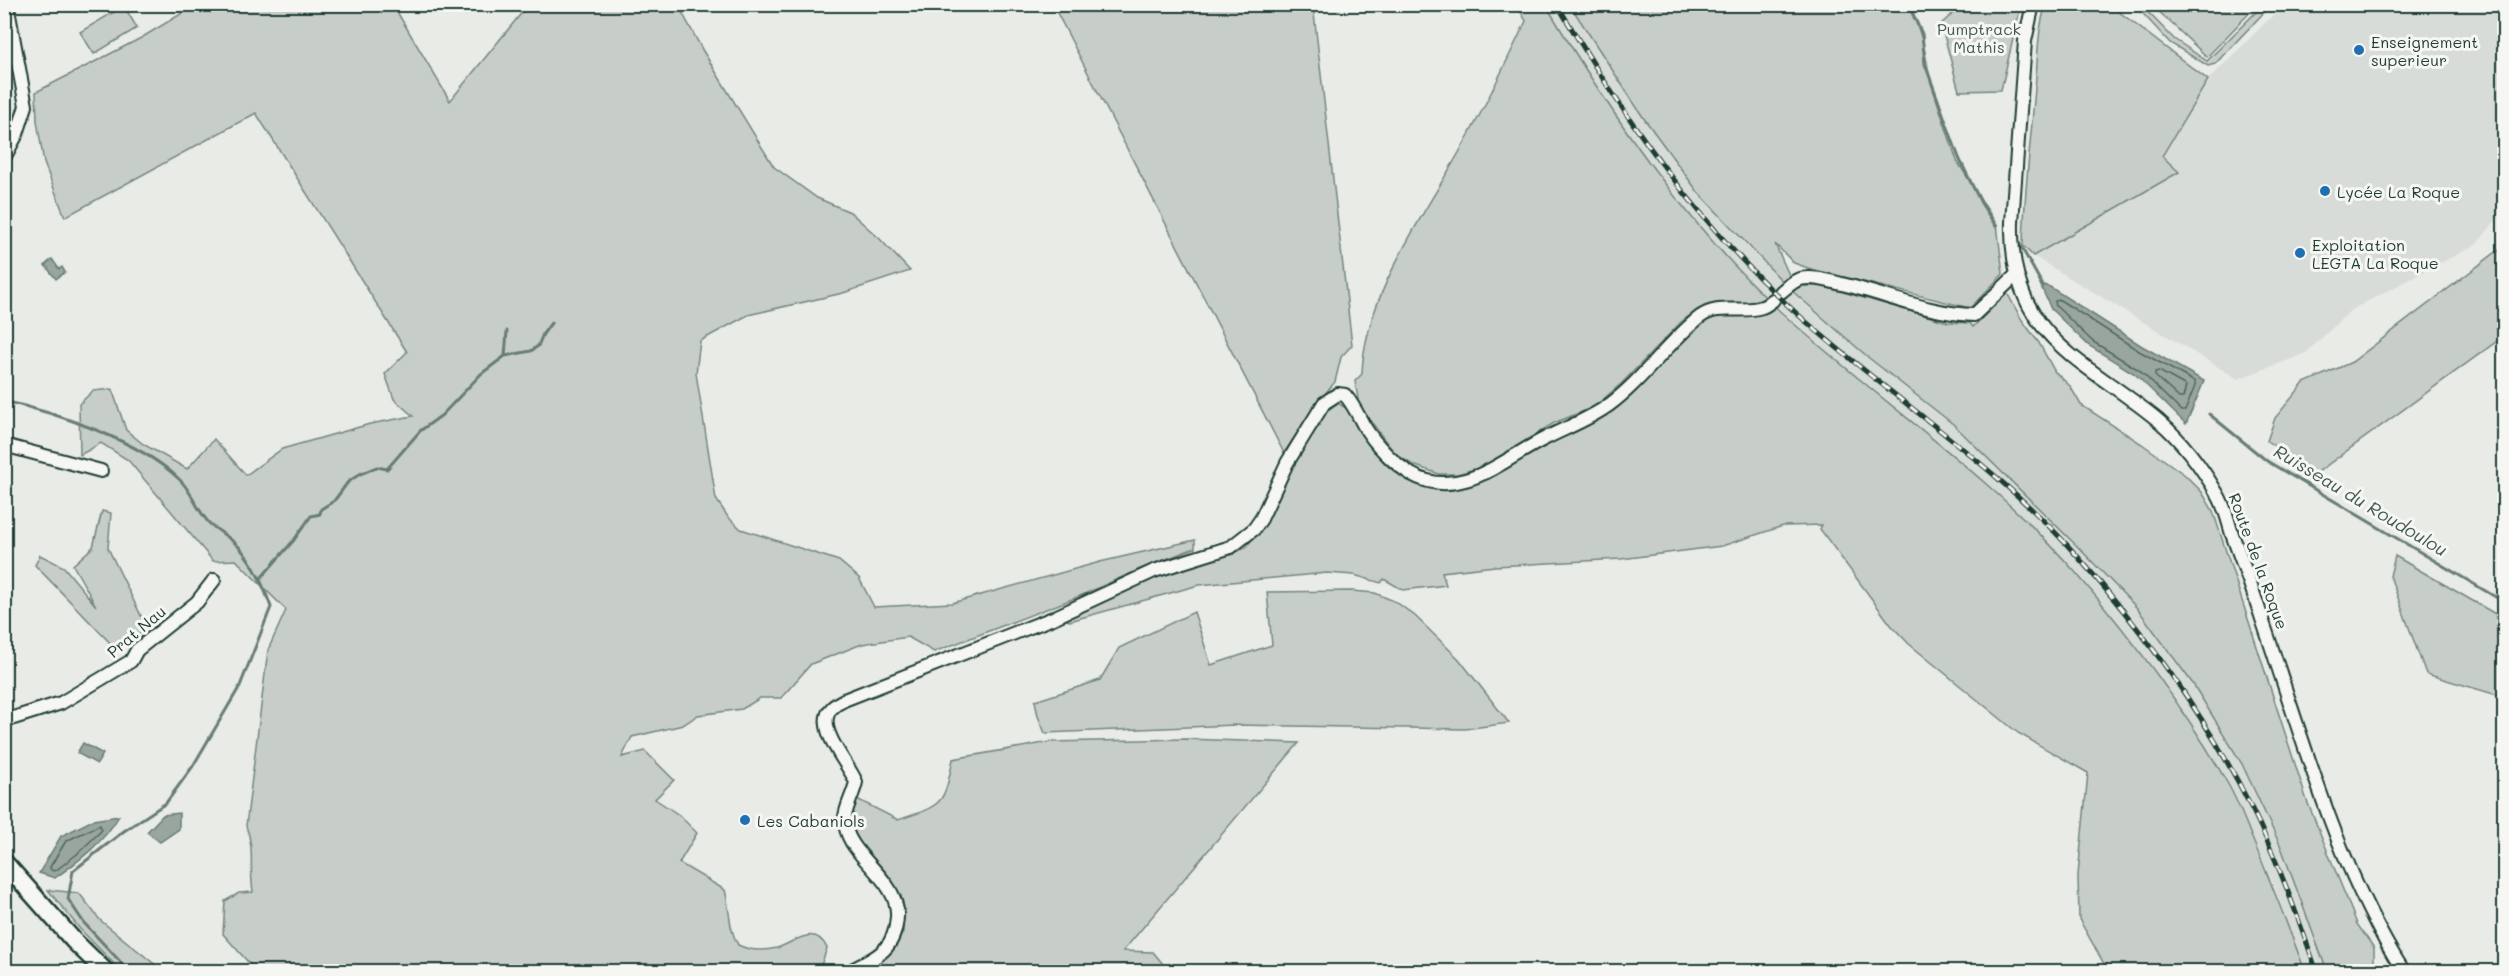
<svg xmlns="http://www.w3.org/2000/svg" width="2509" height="976" viewBox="0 0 2509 976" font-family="Mali,sans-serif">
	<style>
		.built { fill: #d8dcd8 }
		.green { fill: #c7cec9; stroke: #73867e; stroke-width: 1.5 }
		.water { fill: #99a6a0; stroke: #687c75; stroke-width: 1.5 }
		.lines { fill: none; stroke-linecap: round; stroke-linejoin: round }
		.shore { stroke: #50675f; stroke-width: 1.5 }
		.stream { stroke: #687c75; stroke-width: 3 }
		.minor-casing { stroke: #1f3d34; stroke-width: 16 }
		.secondary-casing { stroke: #1f3d34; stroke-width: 21 }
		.minor { stroke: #f6f6f2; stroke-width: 12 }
		.secondary { stroke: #f6f6f2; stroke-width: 16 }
		.rail-casing { stroke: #1f3d34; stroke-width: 5 }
		.rail { stroke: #f6f6f2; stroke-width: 3; stroke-dasharray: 9; stroke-linecap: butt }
		.poi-dot { fill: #1f6fb2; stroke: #f6f6f2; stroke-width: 2 }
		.labels { text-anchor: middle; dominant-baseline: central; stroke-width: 6; stroke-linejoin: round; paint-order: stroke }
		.park-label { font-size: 16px; fill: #415a52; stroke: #f6f6f2 }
		.poi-label { font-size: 16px; fill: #1f3d34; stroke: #f6f6f2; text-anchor: start }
		.street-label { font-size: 16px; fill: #1f3d34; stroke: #f6f6f2 }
		.water-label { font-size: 18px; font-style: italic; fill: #445c54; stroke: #f6f6f2 }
	</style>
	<rect width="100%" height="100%" fill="#e9ebe7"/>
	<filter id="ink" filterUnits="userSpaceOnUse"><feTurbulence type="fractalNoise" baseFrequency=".0167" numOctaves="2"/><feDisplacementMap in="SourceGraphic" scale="12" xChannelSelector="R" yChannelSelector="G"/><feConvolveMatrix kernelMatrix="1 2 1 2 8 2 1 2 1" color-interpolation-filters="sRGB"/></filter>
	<g filter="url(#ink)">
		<g class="built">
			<polygon points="1546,5 1570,5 1643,117 1698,192 1748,247 1803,303 1953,424 2078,547 2137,608 2193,684 2242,764 2281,847 2327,971 2305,971 2273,884 2231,789 2181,707 2129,637 1939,443 1836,360 1726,259 1636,145 1590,78"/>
			<polygon points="2283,5 2504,5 2504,210 2477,244 2351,310 2305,354 2238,379 2033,256 2178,173 2162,156 2208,80"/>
		</g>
		<g class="green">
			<polygon points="1964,4 2021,5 2001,90 1959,91 1941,24"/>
			<path d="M190 5H393L450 101 528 5H678L703 51 774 167 817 198 850 212 879 238 910 271 843 293 748 315 700 341 696 373 716 499 728 517 741 529 839 561 859 578 874 607 952 603 1100 562 1195 540V548L1140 569 1080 596 934 652 908 637 862 644 811 664 781 698H760L742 709 698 715 683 725 632 737 622 757 645 751 674 780 655 799 679 815 697 833 679 863 725 890C730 908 728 928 738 945 750 951 764 951 777 948 795 942 815 923 827 948L819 971H256L223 934 225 901 239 893 253 892C249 868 255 848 246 826L268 650 286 610 236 560 213 561 128 460 101 443 80 455 79 404 93 391 112 389 126 430 143 444 187 469 214 439 246 475 282 449 370 424 413 416 394 399 385 374 407 352 256 113 65 217 44 163 37 121 36 92 141 38 191 8Z"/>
			<polygon points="1053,5 1313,5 1352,345 1341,357 1335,382 1317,403 1284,453"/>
			<path d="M1517 5H1546C1612 116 1685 223 1781 312 1878 401 1989 473 2076 573 2133 639 2186 710 2229 786 2238 802 2245 821 2252 838 2271 882 2288 926 2305 971H2108L2079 919 2078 875 2088 773 2018 733 1909 644 1891 625 1820 529 1822 525 1783 526 1722 546 1621 559 1495 566 1442 572 1446 585 1403 590 1384 579 1381 583 1354 575 1327 573 1199 585 1070 621 1066 620 1122 589 1168 570 1221 554 1235 553 1246 547 1255 536 1320 416 1338 403 1352 412 1385 464 1406 480 1432 488H1457L1489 479 1541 447 1650 374 1700 325 1715 316 1730 314 1725 302 1697 310 1681 322 1622 383 1594 407 1554 423 1482 467 1457 474H1439L1413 465 1395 454 1359 405 1355 381 1362 374C1364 292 1433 203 1471 131 1491 95 1508 58 1526 21Z"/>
			<polygon points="1570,5 1907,5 1914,14 1924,47 1931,83 1957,161 1997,225 2003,274 1970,308 1811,269 1794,263 1775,244 1790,277 1783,282 1698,192 1643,117"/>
			<path d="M2046 5H2110L2208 80 2162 156 2179 172 2033 256 2023 246C2024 193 2031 140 2035 88 2038 61 2037 30 2046 5Z"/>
			<polygon points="2135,5 2141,5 2174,39 2207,61 2263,5 2271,5 2215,64 2208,66 2170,43"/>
			<polygon points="2152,5 2257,5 2207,57"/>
			<polygon points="124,6 137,28 94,54 80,32"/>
			<polygon points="2504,246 2504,336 2315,474 2267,441 2275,418 2304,383 2352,362"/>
			<polygon points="1802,286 1822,286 1948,322 1970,323 1973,327 2007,293 2022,320 2039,343 2055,372 2070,386 2081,405 2142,444 2185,475 2202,492 2213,511 2307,801 2357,924 2374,948 2374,963 2386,967 2378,971 2327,971 2281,847 2242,764 2193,684 2137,608 2078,547 1953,424 1869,358 1791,290"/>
			<polygon points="102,511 111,513 108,548 147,628 117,650 35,565 40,555 64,567 96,606 73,565 93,547"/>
			<polygon points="2395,556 2504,619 2504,697 2426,674 2390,576"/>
			<polygon points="1352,591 1375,593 1396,602 1415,616 1459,659 1509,723 1465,729 1235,725 1045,733 1038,716 1035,701 1100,680 1119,648 1194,612 1211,665 1272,645 1267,592"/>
			<path d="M1185 739 1299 743 1123 951 1153 952 1169 971H864L895 948 903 932 902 904 895 888 872 863 852 829 850 815 857 799 898 820C943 805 944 805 953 759L1050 742Z"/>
			<polygon points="48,890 79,893 100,920 163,971 121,971 80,929"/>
		</g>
		<g class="water">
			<polygon points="52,259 59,269 62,267 65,272 56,279 45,265"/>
			<polygon points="2040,284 2050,287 2142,346 2204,381 2186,424 2135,374 2088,345 2051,309"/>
			<polygon points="83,743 103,754 97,764 77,753"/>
			<polygon points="179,813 179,829 160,842 147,832 163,815"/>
			<path d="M119 816C104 842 79 861 55 878L39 873 61 836 93 820Z"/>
		</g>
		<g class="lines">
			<g class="shore">
				<polygon points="2060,300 2139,351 2195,382 2195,386 2185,411 2181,411 2139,370 2092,341 2056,306 2055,301"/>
				<polygon points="2159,371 2186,386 2183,398 2179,398 2155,376 2155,372"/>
				<polygon points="100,825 102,830 76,855 55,871 51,870 50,867 66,841"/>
			</g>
			<g class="stream">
				<polyline points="1908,4 1922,34 1925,64 1959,158 1981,203 1997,228"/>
				<polyline points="2019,243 2043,286"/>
				<polyline points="505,356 507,331"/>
				<path d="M4 401C57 413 140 441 179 479 192 491 197 511 210 524 219 532 231 538 239 547 255 565 263 585 271 607L240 686 193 766 166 803 124 831 73 871 68 899 84 923 130 972"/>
				<polyline points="2209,414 2267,461 2504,602"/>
				<polyline points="261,578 294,540 311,516 320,514 321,509 334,501 348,482 360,474 377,467 387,469 420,431 442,415 481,374 505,356 531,351 538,346 543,334 551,323"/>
			</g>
			<g class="minor-casing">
				<g id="minor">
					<path d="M2033 4 2025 41 2012 222C2009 338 2083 358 2159 421 2182 441 2203 469 2218 495 2225 507 2228 521 2232 534 2242 562 2253 590 2262 619 2302 735 2337 868 2404 972"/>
					<polyline points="4,158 17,134 26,106 7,4"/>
					<path d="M1781 292C1787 287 1793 281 1800 279 1814 276 1829 281 1842 284 1885 294 1930 314 1974 315L2016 275"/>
					<polyline points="4,445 101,471"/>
					<polyline points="4,721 61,703 131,661 137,650 197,602 214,580"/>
					<path d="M848 972C875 958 895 951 897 917 900 877 842 855 845 817 846 806 854 793 856 782 849 764 813 726 832 708 835 705 840 702 844 700L1053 618 1154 571 1231 547 1254 529 1261 519 1287 463 1324 403 1338 394 1345 395C1353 404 1358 415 1364 426 1375 444 1393 463 1411 474 1459 502 1504 459 1544 439 1565 428 1590 419 1609 405 1643 380 1667 343 1700 317 1718 303 1742 314 1762 307 1766 306 1770 302 1773 300"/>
				</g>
			</g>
			<g class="secondary-casing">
				<polyline id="secondary" points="4,862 74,941 106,972"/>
			</g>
			<use href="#minor" class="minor"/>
			<use href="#secondary" class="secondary"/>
			<g class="rail-casing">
				<path id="rail" d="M1557 4C1623 116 1697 223 1794 311 1887 395 1994 462 2078 557 2145 633 2207 717 2252 809 2278 861 2298 917 2317 972"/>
			</g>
			<use href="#rail" class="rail"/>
		</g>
	</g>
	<g class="poi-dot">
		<circle cx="2359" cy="50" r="6"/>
		<circle cx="2325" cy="191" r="6"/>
		<circle cx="2300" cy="253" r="6"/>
		<circle cx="745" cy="820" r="6"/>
	</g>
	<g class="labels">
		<g class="park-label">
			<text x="1979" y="28">Pumptrack<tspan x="1979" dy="18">Mathis</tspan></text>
		</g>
		<g class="poi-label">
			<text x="2371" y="41">Enseignement<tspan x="2371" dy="18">superieur</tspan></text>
			<text x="2337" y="191">Lycée La Roque</text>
			<text x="2312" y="244">Exploitation<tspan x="2312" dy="18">LEGTA La Roque</tspan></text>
			<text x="757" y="820">Les Cabaniols</text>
		</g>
		<g class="street-label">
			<text transform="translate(2259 561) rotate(70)">Route de la Roque</text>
			<text transform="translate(136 631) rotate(-40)">Prat Nau</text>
		</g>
		<g class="water-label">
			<text transform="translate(2361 500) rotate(31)">Ruisseau du Roudoulou</text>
		</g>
	</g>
	<rect width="2509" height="976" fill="none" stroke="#f6f6f2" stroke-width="24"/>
	<rect x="12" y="12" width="2485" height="952" fill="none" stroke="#1f3d34" stroke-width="2" filter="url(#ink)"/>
</svg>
